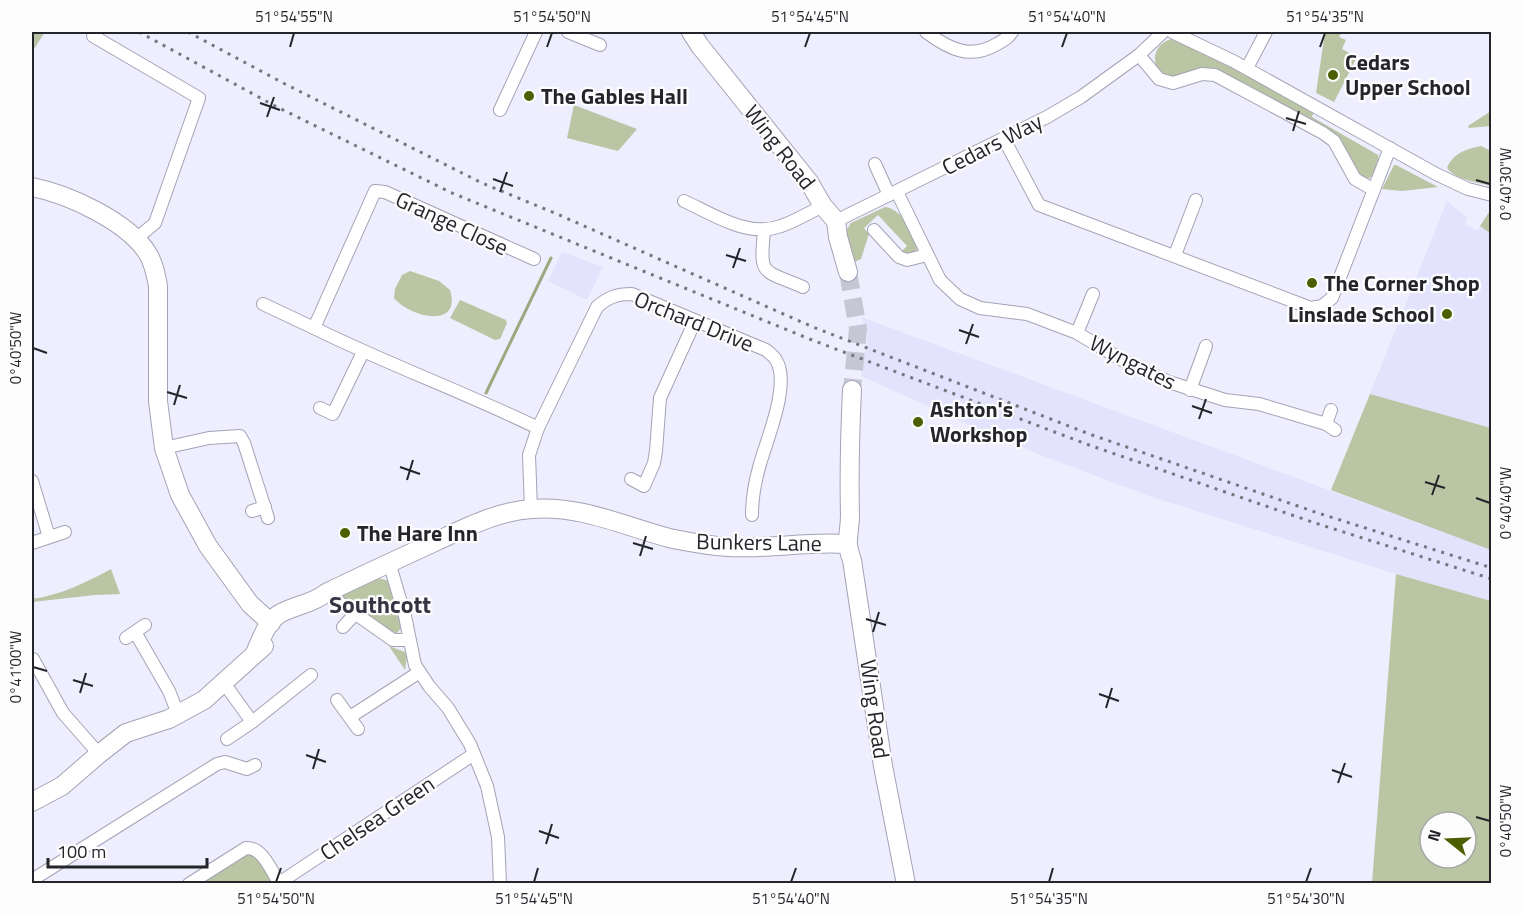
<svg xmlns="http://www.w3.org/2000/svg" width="1523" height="915" viewBox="0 0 1523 915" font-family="'Titillium Web',sans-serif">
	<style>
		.built { fill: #e4e3fe }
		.green { fill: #bac5a4; fill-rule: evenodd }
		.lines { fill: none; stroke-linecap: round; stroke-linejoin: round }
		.stream { stroke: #9ca880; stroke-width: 3 }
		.secondary-tunnel { stroke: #c6c6d4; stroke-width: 18; stroke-dasharray: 18 9; stroke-linecap: butt }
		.street-casing { stroke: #a4a3b6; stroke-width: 14 }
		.secondary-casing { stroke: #a4a3b6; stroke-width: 20 }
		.street { stroke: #fff; stroke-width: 12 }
		.secondary { stroke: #fff; stroke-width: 18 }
		.rail { stroke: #767681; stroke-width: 3; stroke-dasharray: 3 6; stroke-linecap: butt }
		.ticks { fill: none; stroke: #24242b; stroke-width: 2 }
		.poi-dot { fill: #4c5f03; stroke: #fdfdfd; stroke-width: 2 }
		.labels { text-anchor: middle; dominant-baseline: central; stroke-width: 4.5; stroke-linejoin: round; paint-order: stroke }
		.poi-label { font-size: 22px; font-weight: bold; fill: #24242b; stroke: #fdfdfd; text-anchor: start }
		.street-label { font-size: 22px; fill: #24242b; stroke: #fdfdfd }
		.neighbourhood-label { font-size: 24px; font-weight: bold; fill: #343443; stroke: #fdfdfd }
		.neatline { fill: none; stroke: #24242b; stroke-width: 2 }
		.ticks-label { font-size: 15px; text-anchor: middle; fill: #24242b }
	</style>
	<rect width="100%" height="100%" fill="#eeeefe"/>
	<g class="built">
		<polygon points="1447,201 1468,218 1465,224 1477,231 1480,226 1491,234 1491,428 1370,394"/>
		<polygon points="562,252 603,267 587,300 548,281"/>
		<polygon points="861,317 1491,550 1491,601 1396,574 1152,497 1043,456 969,425 861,376 868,334"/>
	</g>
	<g class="green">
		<polygon points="32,32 45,32 32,52"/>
		<polygon points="1325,32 1342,32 1339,37 1346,40 1342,49 1357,57 1334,102 1316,93"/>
		<path d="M1175 38 1181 39 1314 111 1312 117 1378 155C1379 164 1377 174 1368 179L1358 176 1346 151 1222 73 1176 79 1158 72C1151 56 1156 42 1175 38Z"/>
		<polygon points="574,105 637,129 618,151 567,138"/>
		<polygon points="1491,111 1491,126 1469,128 1468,126"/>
		<path d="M1481 146 1491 151V186C1477 182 1456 180 1447 168 1453 153 1467 149 1481 146Z"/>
		<polygon points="1394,165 1396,165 1438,187 1402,191 1382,189"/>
		<path d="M885 207C901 208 921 238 916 253L912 256 900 253 907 246 878 215 864 228 869 234 861 259 852 263 846 231 851 223Z"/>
		<polygon points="1491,209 1491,234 1480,226"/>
		<path d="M410 271 439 281 450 290C462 330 409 317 394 298L395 289 402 275Z"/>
		<polygon points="460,300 506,320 507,323 500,339 495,340 450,318"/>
		<polygon points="1370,394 1491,428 1491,550 1331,490"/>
		<path d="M111 569 120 594 95 595 32 602V599C61 595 85 583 111 569Z"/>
		<path d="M1396 574 1491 601V883H1372ZM1430 822H1466V858H1430Z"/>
		<polygon points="378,578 389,581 402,627 397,633 390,632 339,597"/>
		<polygon points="389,646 405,652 407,657 405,670"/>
		<polygon points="245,853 255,855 274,884 199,884"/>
	</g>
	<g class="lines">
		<polyline class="stream" points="486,393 551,258"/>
		<polyline class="secondary-tunnel" points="848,272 858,329 852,390"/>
		<g class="street-casing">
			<g id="street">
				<polyline points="568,32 600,45"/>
				<path d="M926 32C949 49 970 60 997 44 1004 40 1008 38 1012 32"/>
				<polyline points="1172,32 1233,61 1436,174 1468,189 1492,195"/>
				<polyline points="93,36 199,98 155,223 136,239"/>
				<polyline points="1139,55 1159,79 1173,83 1202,74 1215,75 1323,133 1334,141 1355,179 1374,190"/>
				<polyline points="1247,68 1266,32"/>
				<polyline points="500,110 536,32"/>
				<polyline points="1004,139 1039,205 1311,308 1322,306 1332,298 1390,148"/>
				<polyline points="875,164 889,195"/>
				<polyline points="897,192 940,280 960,299 980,308 1027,314 1077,333 1124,361 1169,382 1225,400 1259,404 1326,424 1335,430"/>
				<path d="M684 201C714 215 748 238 781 226 796 221 810 212 823 206"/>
				<polyline points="836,221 1047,117 1081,97 1139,55 1163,32"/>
				<path d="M764 230C760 277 761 269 803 287"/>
				<polyline points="874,230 899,257 907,260 927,255"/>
				<polyline points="1175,255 1196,200"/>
				<path d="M534 259 385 192 375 191 314 328C387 364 464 392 538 428"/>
				<polyline points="263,304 314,328"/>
				<polyline points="1077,333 1093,294"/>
				<polyline points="1190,390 1206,346"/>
				<polyline points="320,408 333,414 363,352"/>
				<polyline points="1326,424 1331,410"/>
				<polyline points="164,448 209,438 240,436 244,443 268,518"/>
				<polyline points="631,479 644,486 654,463 656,451 660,398 695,321"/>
				<polyline points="32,481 49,537"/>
				<path d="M531 509 529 455 538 428 597 307C608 297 617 294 632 294L766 350C769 353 774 356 776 360 791 383 767 439 760 464 755 481 752 497 752 515"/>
				<polyline points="252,511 265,507"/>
				<polyline points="32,543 65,532"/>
				<polyline points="389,562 405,616 415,665 429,686 448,708 470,744 487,786 498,837 500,884"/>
				<polyline points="336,600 393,640 409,640"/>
				<polyline points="343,627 355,614"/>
				<polyline points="135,632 169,691 178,714"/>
				<polyline points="126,638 145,625"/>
				<polyline points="33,659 63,713 99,754"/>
				<polyline points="224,683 252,722"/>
				<polyline points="337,700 358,729"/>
				<polyline points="350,717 418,673"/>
				<polyline points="227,739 252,722 311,675"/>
				<polyline points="32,880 217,764 225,762 247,769 255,765"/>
				<polyline points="279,883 474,754"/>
				<path d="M189 884 246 848C263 847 271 871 280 884"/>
			</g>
		</g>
		<g class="secondary-casing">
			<g id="secondary">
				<polyline points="691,32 700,46 809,182 823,206 836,221 838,237 848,272"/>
				<path d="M32 187C68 194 129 222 148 254 154 264 156 275 158 286V401L164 448 180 495 208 546 250 604 271 623"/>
				<path d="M852 390C850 432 849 473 850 515 850 536 844 539 852 560L883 766 906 884"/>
				<path d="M255 653C261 640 267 620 281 613 296 605 312 604 326 593 363 575 400 558 437 541 467 527 498 511 532 509 580 505 624 526 669 538 682 541 696 543 709 545 754 552 801 541 846 544"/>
				<polyline points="32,802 62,786 99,754 126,733 169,719 204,700 264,646"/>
			</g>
		</g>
		<use href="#street" class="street"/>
		<use href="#secondary" class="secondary"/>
		<g class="rail">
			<polyline points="139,32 277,107 452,193 812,340 1089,445 1315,523 1492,579"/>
			<polyline points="188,32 285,84 482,183 557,214 813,327 1092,435 1318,513 1492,568"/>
		</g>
	</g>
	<path class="ticks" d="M290 47 294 33M547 47 552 33M805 47 810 33M1062 47 1067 33M1320 47 1325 33M260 103 280 110M267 117 274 97M1286 118 1306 124M1293 131 1299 111M493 179 513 186M1476 180 1490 184M500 192 507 172M726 255 746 261M733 268 740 248M959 330 979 337M966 344 973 324M33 348 47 353M167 392 187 398M174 405 180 385M1192 406 1212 413M1199 419 1206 399M400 467 420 474M407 480 413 460M1425 482 1445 488M1432 495 1439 475M1476 498 1490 503M633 543 653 549M640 556 646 536M866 619 886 625M873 632 879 612M33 667 47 671M73 680 93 686M80 693 86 673M1099 694 1119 701M1106 708 1112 688M306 755 326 762M313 769 319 749M1332 770 1352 777M1338 783 1345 763M1476 817 1490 821M539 831 559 838M546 844 552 824M276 882 281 868M534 882 538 868M791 882 796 868M1049 882 1053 868M1306 882 1311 868"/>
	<g class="poi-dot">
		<circle cx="1333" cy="75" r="6"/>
		<circle cx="529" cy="96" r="6"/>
		<circle cx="1312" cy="283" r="6"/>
		<circle cx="1447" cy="314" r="6"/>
		<circle cx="918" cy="422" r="6"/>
		<circle cx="345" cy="533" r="6"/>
	</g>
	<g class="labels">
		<g class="poi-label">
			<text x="1345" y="62">Cedars<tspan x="1345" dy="25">Upper School</tspan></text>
			<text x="541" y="96">The Gables Hall</text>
			<text x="1324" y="283">The Corner Shop</text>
			<text x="1435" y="314" text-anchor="end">Linslade School</text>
			<text x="930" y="409">Ashton's<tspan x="930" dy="25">Workshop</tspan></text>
			<text x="357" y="533">The Hare Inn</text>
		</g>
		<g class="street-label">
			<text transform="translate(992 144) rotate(-27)">Cedars Way</text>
			<text transform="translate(780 147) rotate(52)">Wing Road</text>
			<text transform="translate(452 223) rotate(25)">Grange Close</text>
			<text transform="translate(694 321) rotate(22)">Orchard Drive</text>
			<text transform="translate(1133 362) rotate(27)">Wyngates</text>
			<text transform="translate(759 542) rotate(1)">Bunkers Lane</text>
			<text transform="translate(875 709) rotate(82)">Wing Road</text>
			<text transform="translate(377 818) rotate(-34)">Chelsea Green</text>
		</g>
		<g class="neighbourhood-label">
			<text x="380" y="604">Southcott</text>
		</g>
	</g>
	<rect width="1523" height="915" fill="none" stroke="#fdfdfd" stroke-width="66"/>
	<g transform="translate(1448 840) rotate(288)"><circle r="28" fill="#fdfdfd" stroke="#a6a6a9" stroke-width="1.5"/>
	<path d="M0-4.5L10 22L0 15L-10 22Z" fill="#4c5f03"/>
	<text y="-9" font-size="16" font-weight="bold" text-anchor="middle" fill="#24242b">N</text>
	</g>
	<path d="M48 858v9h159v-9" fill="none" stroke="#24242b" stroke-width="3"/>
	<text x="57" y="858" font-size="18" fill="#24242b" stroke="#fdfdfd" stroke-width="4.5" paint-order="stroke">100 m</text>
	<rect x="33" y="33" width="1457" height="849" class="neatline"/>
	<g class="ticks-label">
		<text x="294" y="22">51°54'55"N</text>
		<text x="552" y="22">51°54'50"N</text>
		<text x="810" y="22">51°54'45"N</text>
		<text x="1067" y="22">51°54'40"N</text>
		<text x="1325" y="22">51°54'35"N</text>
		<text transform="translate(1506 184) rotate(-90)" y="5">0°40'30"W</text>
		<text transform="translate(16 348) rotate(-90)" y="5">0°40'50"W</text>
		<text transform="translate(1506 503) rotate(-90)" y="5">0°40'40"W</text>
		<text transform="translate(16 667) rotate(-90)" y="5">0°41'00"W</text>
		<text transform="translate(1506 821) rotate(-90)" y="5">0°40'50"W</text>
		<text x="276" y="904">51°54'50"N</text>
		<text x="534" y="904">51°54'45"N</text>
		<text x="791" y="904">51°54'40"N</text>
		<text x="1049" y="904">51°54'35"N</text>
		<text x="1306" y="904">51°54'30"N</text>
	</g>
</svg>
